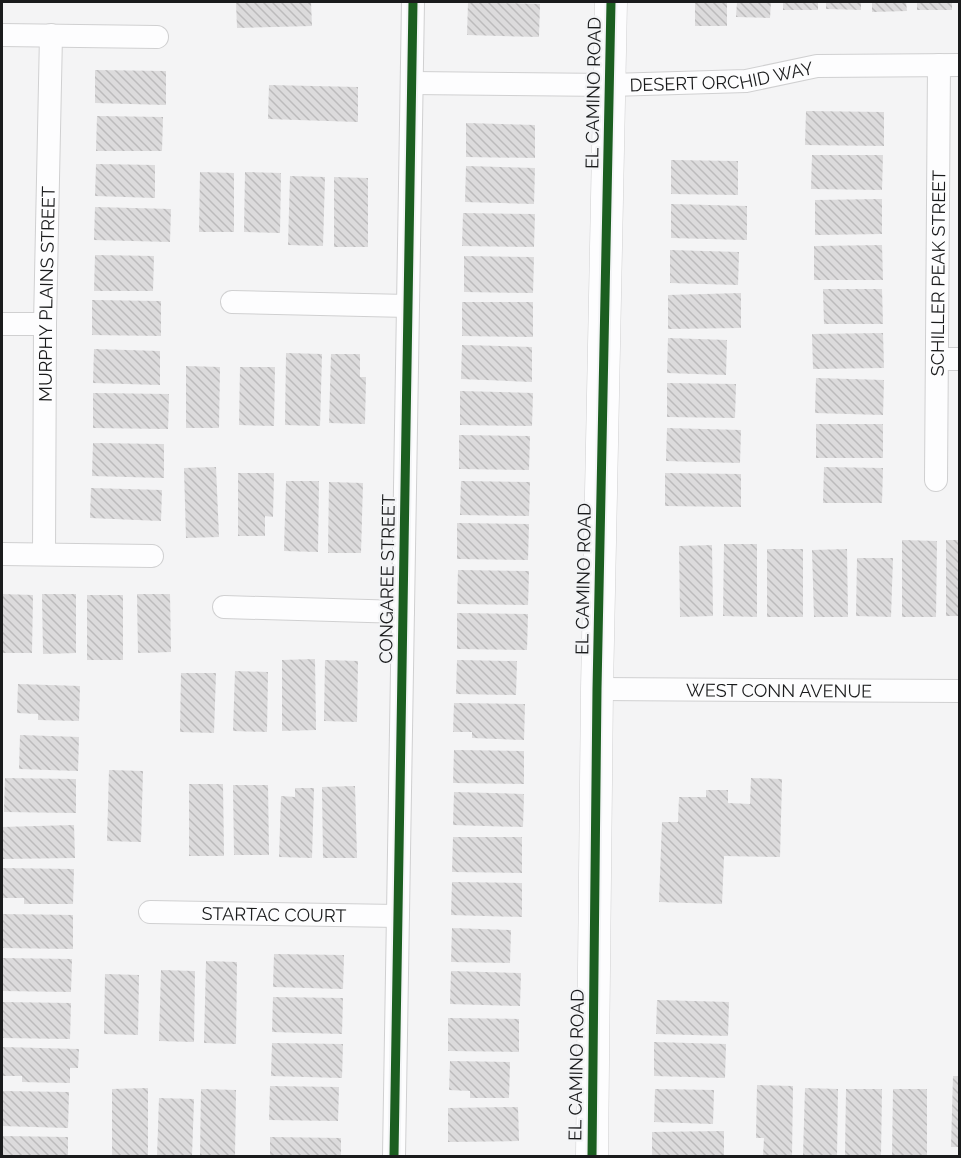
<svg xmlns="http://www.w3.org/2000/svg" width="961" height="1158" viewBox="0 0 961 1158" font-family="Raleway,sans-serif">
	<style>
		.building { fill: url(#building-back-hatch) }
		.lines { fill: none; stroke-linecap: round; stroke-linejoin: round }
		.street-casing { stroke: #d0d0d1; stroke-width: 24 }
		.secondary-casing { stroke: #d0d0d1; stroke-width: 33 }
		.street { stroke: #fdfdfe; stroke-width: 22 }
		.secondary { stroke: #fdfdfe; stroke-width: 32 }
		.cycleway-casing { stroke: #f3f4f6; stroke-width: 13 }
		.cycleway { stroke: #1b5e20; stroke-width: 9 }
		.labels { text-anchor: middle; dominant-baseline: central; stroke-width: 4.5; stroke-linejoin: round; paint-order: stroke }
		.street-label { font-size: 18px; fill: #1a1b1c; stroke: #f3f4f6 }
	</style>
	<defs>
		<pattern id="building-back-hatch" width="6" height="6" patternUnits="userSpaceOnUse" patternTransform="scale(1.5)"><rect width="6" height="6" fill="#dcdbdc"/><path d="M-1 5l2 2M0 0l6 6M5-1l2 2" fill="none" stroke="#bcbbbc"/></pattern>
	</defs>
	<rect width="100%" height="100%" fill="#f4f4f5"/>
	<g class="building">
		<polygon points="236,2 311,2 312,26 237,28"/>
		<polygon points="468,2 540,4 539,37 467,35"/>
		<rect x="695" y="2" width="32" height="24"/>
		<polygon points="737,2 771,2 770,18 736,17"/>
		<rect x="783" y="2" width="35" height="8"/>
		<polygon points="826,2 861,2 861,10 826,9"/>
		<polygon points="872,2 906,2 907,11 872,12"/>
		<rect x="917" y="2" width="35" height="8"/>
		<polygon points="95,70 166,71 166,105 95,103"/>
		<polygon points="269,85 358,87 358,122 268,119"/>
		<polygon points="806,111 884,112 884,146 805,145"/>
		<polygon points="97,116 163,117 162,151 96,151"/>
		<polygon points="466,123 535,125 535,158 466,157"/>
		<polygon points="812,155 883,155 882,190 811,189"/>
		<polygon points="671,160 738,161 738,195 671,194"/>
		<polygon points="96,164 155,165 155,198 95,196"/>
		<polygon points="466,166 535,168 534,204 465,202"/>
		<polygon points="200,172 234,173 234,232 199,232"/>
		<polygon points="245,172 281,173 280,233 244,232"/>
		<polygon points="290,176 325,177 323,246 288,245"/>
		<polygon points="334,177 368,178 368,247 334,247"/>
		<polygon points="882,199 882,234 815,235 815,200"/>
		<polygon points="671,204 747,206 747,240 671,238"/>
		<polygon points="95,207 171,209 170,242 94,240"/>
		<polygon points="463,213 535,214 534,247 462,246"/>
		<polygon points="882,245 883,280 814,280 814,246"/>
		<polygon points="670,250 739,252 738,285 670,283"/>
		<polygon points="95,255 154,256 153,291 94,291"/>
		<polygon points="464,256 534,257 533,293 464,292"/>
		<polygon points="823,289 882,289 883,324 824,324"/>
		<polygon points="741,293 741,328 668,329 668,295"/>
		<polygon points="92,300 161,301 161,336 92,335"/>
		<polygon points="462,302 533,302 533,337 462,336"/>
		<polygon points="883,333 884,368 813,369 812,334"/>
		<polygon points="668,338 727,340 726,375 667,373"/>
		<polygon points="462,345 532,347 532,382 461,379"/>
		<polygon points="94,349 160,351 160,385 93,383"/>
		<polygon points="286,353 322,354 320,426 285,425"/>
		<polygon points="331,354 360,354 360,377 366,377 365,424 329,423"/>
		<polygon points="186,366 220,367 219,428 186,428"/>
		<polygon points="240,367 275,367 274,426 239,425"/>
		<polygon points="816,378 884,380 883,415 815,413"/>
		<polygon points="667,383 736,384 735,418 667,417"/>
		<polygon points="460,391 533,393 532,426 460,425"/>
		<polygon points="93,393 169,394 168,429 93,428"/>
		<rect x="816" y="424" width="67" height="34"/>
		<polygon points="667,428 741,430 740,463 666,461"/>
		<polygon points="459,435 530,436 529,470 459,469"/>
		<polygon points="93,443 164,444 164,478 92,476"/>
		<polygon points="216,467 219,537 186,538 184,468"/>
		<polygon points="824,467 883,468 882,503 823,503"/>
		<polygon points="238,473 274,473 273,517 265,516 265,536 238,536"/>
		<polygon points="665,473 741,474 741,507 665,506"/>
		<polygon points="286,481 319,481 318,552 284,551"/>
		<polygon points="461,481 530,482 529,516 460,515"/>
		<polygon points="329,482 363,483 361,553 328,553"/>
		<polygon points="91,488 162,490 161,521 90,518"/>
		<polygon points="457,523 529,524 528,560 457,559"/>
		<polygon points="902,540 937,541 936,617 902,617"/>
		<rect x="946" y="540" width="14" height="76"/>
		<polygon points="724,544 757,544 757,617 723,616"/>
		<polygon points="712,545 713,616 680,617 679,546"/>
		<rect x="767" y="549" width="36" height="68"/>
		<polygon points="847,549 848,617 814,617 812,550"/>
		<polygon points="857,558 893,558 891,617 856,616"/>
		<polygon points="458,570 529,571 528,605 457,604"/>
		<polygon points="2,594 33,595 32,653 2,653"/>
		<polygon points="42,594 76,594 76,653 43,654"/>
		<polygon points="137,594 170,594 171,652 138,653"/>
		<rect x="87" y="595" width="36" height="65"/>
		<polygon points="457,613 528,614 527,650 457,649"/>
		<polygon points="315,659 316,730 282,731 282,660"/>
		<polygon points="325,660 358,661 357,722 324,721"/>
		<polygon points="457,660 517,661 516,695 456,694"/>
		<polygon points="235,671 268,672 267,732 233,731"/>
		<polygon points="181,673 216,673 214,733 180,732"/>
		<polygon points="18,684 80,686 79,721 38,720 38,714 17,713"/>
		<polygon points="454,703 525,704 524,740 472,738 472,732 453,732"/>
		<polygon points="20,735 79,737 78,771 19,769"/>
		<polygon points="454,750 524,751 524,784 453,783"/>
		<polygon points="109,770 143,771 141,842 107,841"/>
		<polygon points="5,778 76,779 76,813 4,812"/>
		<polygon points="751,778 782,779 780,857 724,856 722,904 659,902 662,822 678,822 679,797 706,797 706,790 728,790 728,803 750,804"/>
		<polygon points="189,784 223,784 224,856 189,856"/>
		<polygon points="233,785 268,785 269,855 234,855"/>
		<polygon points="355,786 357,858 323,858 322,787"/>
		<polygon points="295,788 314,788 312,858 279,857 281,796 295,797"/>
		<polygon points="454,792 524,794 523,827 453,825"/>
		<polygon points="74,825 75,858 3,859 2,827"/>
		<polygon points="453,837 522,837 522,873 452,872"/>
		<polygon points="2,868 74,869 73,904 24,904 24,898 2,898"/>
		<polygon points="452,882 522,883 522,917 451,915"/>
		<polygon points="2,914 73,915 73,949 2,948"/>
		<polygon points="452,928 511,930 510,963 451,962"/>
		<polygon points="274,954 344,955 343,989 273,987"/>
		<polygon points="2,958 72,959 71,992 2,991"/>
		<polygon points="206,961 237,962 236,1044 204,1043"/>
		<polygon points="161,970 195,971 194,1042 159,1041"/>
		<polygon points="451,971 521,973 520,1006 450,1004"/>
		<polygon points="105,974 139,975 138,1035 104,1034"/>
		<polygon points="273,997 343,998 342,1034 272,1032"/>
		<polygon points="657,1000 729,1002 728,1036 656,1034"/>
		<polygon points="2,1002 71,1003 70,1039 2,1038"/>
		<polygon points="448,1018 519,1019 519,1052 448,1051"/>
		<polygon points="654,1042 726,1044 725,1078 654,1076"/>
		<polygon points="272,1043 343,1044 342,1078 271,1076"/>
		<polygon points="2,1047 79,1049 78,1068 70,1068 70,1083 22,1082 22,1076 2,1076"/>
		<polygon points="450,1061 510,1062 509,1098 470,1098 470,1091 449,1090"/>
		<polygon points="953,1076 960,1076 960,1147 951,1147"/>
		<polygon points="757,1085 793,1086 792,1156 763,1156 764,1138 756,1138"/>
		<polygon points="270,1086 339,1087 338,1121 269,1120"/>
		<polygon points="148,1088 148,1156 112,1156 112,1089"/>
		<polygon points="805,1088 838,1089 837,1156 803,1156"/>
		<polygon points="201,1089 236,1090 235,1156 200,1156"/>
		<polygon points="655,1089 714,1090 713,1124 654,1122"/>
		<polygon points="846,1089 882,1089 881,1156 845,1156"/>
		<polygon points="893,1089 927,1089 927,1156 892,1156"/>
		<polygon points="2,1091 69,1092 68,1128 2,1126"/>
		<polygon points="159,1098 194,1099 192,1156 157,1156"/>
		<polygon points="518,1107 519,1141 448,1142 448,1108"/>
		<polygon points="724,1131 724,1156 652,1156 652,1132"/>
		<polygon points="2,1136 68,1137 68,1156 2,1156"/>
		<polygon points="270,1137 341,1138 341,1156 270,1156"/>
	</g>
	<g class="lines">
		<g class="street-casing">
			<g id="street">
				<polyline points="2,35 157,37"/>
				<path id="s1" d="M412 83 610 85 746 81 817 66 960 65"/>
				<polyline points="232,302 408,306"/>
				<polyline points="2,324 45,324"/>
				<polyline points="937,359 960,359"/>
				<path id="s2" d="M936 480 939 65"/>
				<polyline points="2,554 152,556"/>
				<path id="s3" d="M44 554 45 324 51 35"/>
				<polyline points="224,607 403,612"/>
				<path id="s4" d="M597 689 960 691"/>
				<path id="s5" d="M150 912 398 916"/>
				<polyline points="394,1156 413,2"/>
			</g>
		</g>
		<g class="secondary-casing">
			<polyline id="secondary" points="592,1156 597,689 611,2"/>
		</g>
		<use href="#street" class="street"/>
		<use href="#secondary" class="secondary"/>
		<g class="cycleway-casing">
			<g id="cycleway">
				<polyline points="394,1156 413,2"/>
				<polyline points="592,1156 597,689 611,2"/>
			</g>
		</g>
		<use href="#cycleway" class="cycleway"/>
	</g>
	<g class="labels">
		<g class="street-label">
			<text stroke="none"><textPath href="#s1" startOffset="310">DESERT ORCHID WAY</textPath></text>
			<text transform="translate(593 93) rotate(-89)">EL CAMINO ROAD</text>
			<text stroke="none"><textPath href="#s2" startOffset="207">SCHILLER PEAK STREET</textPath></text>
			<text stroke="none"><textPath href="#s3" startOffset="260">MURPHY PLAINS STREET</textPath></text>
			<text transform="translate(387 579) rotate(-89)">CONGAREE STREET</text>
			<text transform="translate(583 579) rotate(-89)">EL CAMINO ROAD</text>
			<text stroke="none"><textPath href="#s4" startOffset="182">WEST CONN AVENUE</textPath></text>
			<text stroke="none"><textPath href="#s5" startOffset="124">STARTAC COURT</textPath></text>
			<text transform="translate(576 1065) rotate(-89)">EL CAMINO ROAD</text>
		</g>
	</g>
	<rect width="961" height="1158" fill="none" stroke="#1a1b1c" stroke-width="6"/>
</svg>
